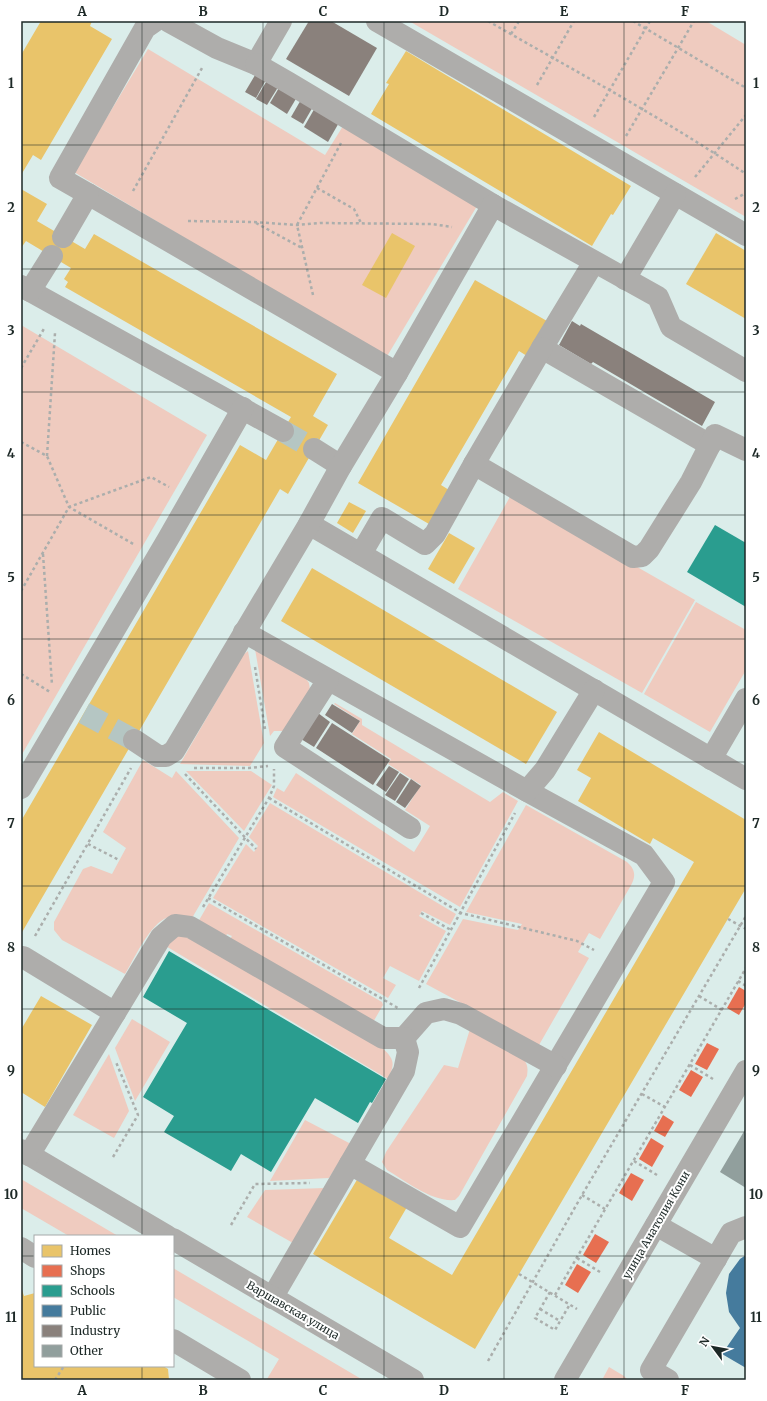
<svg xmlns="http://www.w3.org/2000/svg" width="767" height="1401" viewBox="0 0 767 1401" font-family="Merriweather,serif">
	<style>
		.green { fill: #efcbbf }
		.homes { fill: #e9c46a }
		.shops { fill: #e76f51 }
		.schools { fill: #2a9d8f }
		.public { fill: #457b9d }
		.industry { fill: #8a817c }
		.building { fill: #919f9d }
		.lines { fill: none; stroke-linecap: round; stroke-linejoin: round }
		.minor-tunnel { stroke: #b5c6c3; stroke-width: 22; stroke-dasharray: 22 11; stroke-linecap: butt }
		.path { stroke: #abaeac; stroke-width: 2.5; stroke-dasharray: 3 3; stroke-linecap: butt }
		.minor { stroke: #aeadab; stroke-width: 22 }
		.grid { fill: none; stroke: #1d2927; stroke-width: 1; stroke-opacity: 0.55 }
		.labels { text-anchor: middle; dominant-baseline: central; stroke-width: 4; stroke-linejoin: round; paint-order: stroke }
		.street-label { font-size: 11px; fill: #1d2927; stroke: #fff }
		.neatline { fill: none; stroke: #1d2927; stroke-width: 1.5 }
		.grid-label { font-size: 13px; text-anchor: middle; font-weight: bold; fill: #1d2927 }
	</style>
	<rect width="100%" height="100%" fill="#dbedea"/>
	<g class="green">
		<polygon points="409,21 706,21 746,45 746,217"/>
		<polygon points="148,49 325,155 343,126 477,206 386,358 74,172"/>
		<polygon points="21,325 207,435 21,756"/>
		<polygon points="511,495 695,600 642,693 458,589"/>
		<polygon points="696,602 746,630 746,670 710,732 644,694"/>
		<polygon points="255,649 306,679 309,683 310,690 285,731 274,731 270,736"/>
		<polygon points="248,651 264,743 250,766 180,764 243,655"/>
		<polygon points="335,703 362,719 362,725 490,802 503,792 518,801 460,907 273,797 277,788 284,792 296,773 414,852 430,826 405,810 421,785 388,764 391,759 352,734 360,721 334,704"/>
		<path d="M143 760 172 778 176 771 239 838 192 918C184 917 172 915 164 919 148 928 134 959 125 974L62 940 54 930V922L83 869 91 866 112 874 126 848 103 832Z"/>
		<polygon points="186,771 251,771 272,785 244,831"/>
		<polygon points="270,803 456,914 450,925 422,911 419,916 446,931 419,981 390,966 383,978 396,985 388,998 213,898 246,844 254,852 258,846 249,837"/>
		<path d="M526 805 627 862C636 870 636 877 630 887L600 939 589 933 578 952 589 958 539 1045 426 984 463 919 518 930 522 924 466 912Z"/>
		<polygon points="209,903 382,1002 383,1005 372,1024 229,940 232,936 227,934 225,938 198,922"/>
		<path d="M177 936H185L381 1047C395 1059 395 1064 388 1079L164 945Z"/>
		<polygon points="132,1019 170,1042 135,1101 115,1048"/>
		<path d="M470 1029 523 1059C528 1064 528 1069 527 1076L459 1196 455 1200C432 1202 407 1182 387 1170L382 1162 386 1152 444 1065 458 1068Z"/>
		<polygon points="109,1054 129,1111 114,1138 73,1115"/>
		<polygon points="305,1120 351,1144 329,1178 270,1181"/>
		<polygon points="21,1179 118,1236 69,1236 21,1208"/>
		<polygon points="325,1188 293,1243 247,1217 265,1190"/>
		<polygon points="173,1268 363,1380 269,1380 267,1379 279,1359 173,1297"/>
		<polygon points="609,1367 624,1376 628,1380 602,1380"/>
	</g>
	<g class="homes">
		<polygon points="41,21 92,21 90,26 112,39 41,160 33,155 21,175 21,55"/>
		<polygon points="406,51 631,186 613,215 611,214 592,246 371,114 389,84 386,83"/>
		<polygon points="21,189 47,204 37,221 85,249 94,234 337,374 313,416 328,425 288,494 280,489 21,934 21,821 240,445 266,460 291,417 65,287 68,282 64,279 71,268 26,241 21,248"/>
		<polygon points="392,233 415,246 386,298 362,285"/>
		<polygon points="716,233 746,251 746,319 686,284"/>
		<polygon points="475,280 547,321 527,356 519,351 441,485 449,490 429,524 358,483"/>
		<polygon points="349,502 366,511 353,533 337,523"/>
		<polygon points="449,533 475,548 454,584 428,569"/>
		<polygon points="312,568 557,712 526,764 281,621"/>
		<polygon points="599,732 746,820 746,888 475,1349 313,1254 358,1178 407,1207 389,1238 452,1275 694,862 653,838 650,844 578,801 591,778 577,770"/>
		<polygon points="41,996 92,1025 45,1107 21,1092 21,1027 22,1028"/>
		<polygon points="21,1287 24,1296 35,1293 35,1366 163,1366 168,1369 169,1380 21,1380"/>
	</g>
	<g class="shops">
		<polygon points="739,987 746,991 746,1003 739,1015 727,1008"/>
		<polygon points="707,1043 719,1049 707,1070 695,1064"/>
		<polygon points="691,1070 703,1077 691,1097 679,1090"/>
		<polygon points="663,1115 674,1122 665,1137 654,1131"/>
		<polygon points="651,1138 664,1146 652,1167 639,1159"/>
		<polygon points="631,1173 644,1180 632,1201 619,1193"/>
		<polygon points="595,1234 609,1242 596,1263 583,1255"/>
		<polygon points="577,1264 591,1272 578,1293 565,1285"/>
	</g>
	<g class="schools">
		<polygon points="715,525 746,543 746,607 687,572"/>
		<polygon points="169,951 386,1079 372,1103 370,1102 358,1123 315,1098 271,1172 241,1154 231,1171 164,1132 174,1116 143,1097 187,1023 143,997"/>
	</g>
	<polygon class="public" points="746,1255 746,1368 722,1354 740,1328 729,1312 726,1293 729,1274 740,1259"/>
	<g class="industry">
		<polygon points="309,21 331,21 377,48 349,96 286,59"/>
		<polygon points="258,70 268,76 256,98 245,92"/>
		<polygon points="269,77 280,84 267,105 256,99"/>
		<polygon points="280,86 297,97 287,114 270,103"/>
		<polygon points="302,98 314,105 303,124 291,117"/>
		<polygon points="316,106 341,119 328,142 304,127"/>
		<polygon points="572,321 580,326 581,324 715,402 702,426 593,362 591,364 559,345"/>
		<polygon points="332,704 360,721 352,733 325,715"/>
		<polygon points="318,713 330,722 314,747 301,739"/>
		<polygon points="332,723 390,760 373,785 316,748"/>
		<polygon points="389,766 399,772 386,792 376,785"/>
		<polygon points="400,773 409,779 395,801 385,795"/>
		<polygon points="411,779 421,786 405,808 396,802"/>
	</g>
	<polygon class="building" points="746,1128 746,1188 720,1172"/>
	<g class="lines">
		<g class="minor-tunnel">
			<polyline points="283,431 314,449"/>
			<polyline points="84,713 134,740"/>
		</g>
		<g class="path">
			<path d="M488 21C575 71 663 118 746 174"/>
			<polyline points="633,21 746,88"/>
			<polyline points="511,34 519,21"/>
			<polyline points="537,85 574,21"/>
			<polyline points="594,117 650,21"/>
			<polyline points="626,136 694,21"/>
			<polyline points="695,177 746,115"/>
			<polyline points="317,188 354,209 361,223"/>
			<polyline points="133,191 202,68"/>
			<polyline points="735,199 746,193"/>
			<polyline points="188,221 254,222 297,225 320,223 432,224 452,227"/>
			<polyline points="256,223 302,248"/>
			<polyline points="313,295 297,225 341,143"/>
			<polyline points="21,368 45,327"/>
			<polyline points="21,442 47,456 69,507 135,545"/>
			<polyline points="47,456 55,333"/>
			<polyline points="43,554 52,685"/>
			<polyline points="21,591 69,507 151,477 169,487"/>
			<polyline points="255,667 265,729"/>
			<polyline points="21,674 50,692"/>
			<polyline points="194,768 249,768 268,766"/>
			<polyline points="185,774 256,849"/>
			<polyline points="269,798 461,913 577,941 594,950"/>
			<polyline points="88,844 119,860"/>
			<polyline points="208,898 398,1008"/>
			<polyline points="203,907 269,798 274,786 274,769"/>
			<polyline points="421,913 451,930"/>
			<polyline points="728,919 746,929"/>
			<polyline points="35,936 131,768"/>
			<polyline points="738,981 746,986"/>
			<polyline points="419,988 515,813"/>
			<polyline points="699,996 722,1010"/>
			<polyline points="690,1065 713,1079"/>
			<polyline points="642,1094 665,1107"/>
			<polyline points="113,1157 138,1115 116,1062"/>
			<polyline points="634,1161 657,1175"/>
			<polyline points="582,1195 605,1209"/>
			<polyline points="231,1225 255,1184 310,1183"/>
			<polyline points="577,1258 600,1272"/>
			<polyline points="519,1274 577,1309"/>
			<polyline points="550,1292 535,1318 555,1330 570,1304"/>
			<polyline points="555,1295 746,968"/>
			<polyline points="540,1309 560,1321"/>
			<polyline points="488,1361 582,1195 746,916"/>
			<polyline points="55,1380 64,1366"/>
		</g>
		<g class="minor">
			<polyline points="168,21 217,48 256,64 281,21"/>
			<polyline points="377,21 746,235"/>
			<polyline points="256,64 289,83 493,205"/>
			<polyline points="88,194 397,373"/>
			<polyline points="63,237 88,194 60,178 145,28 155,21"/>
			<polyline points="594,262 542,348 710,445"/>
			<polyline points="625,279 675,194"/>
			<polyline points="21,286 283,431"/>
			<polyline points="30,291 52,256"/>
			<polyline points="542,348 474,464 633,557 642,556 649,549 691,482 715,435 746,450"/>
			<polyline points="314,449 341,466"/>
			<polyline points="309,524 746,779"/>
			<polyline points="361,554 382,518 425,544 435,534 474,464"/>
			<polyline points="244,632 527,791 644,855 664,882 460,1227 350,1164"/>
			<polyline points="328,680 285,747 410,828"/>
			<polyline points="134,740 158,756 166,756 174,751 309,524 341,466 397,373 493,205 658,297 671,327 746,371"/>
			<polyline points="711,759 746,699"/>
			<polyline points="21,788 168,539 243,408"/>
			<polyline points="527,791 545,770 594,690"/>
			<polyline points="23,957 115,1013"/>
			<polyline points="404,1038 426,1013 444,1009 461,1014 556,1066"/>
			<polyline points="21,1150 167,1236"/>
			<polyline points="29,1155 161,937 175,925 190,927 383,1038 404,1038 408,1052 404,1071 272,1298"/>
			<polyline points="656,1225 716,1259"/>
			<polyline points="173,1239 413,1380"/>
			<polyline points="21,1248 35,1257"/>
			<polyline points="173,1340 240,1380"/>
			<polyline points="565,1380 746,1071"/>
			<polyline points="668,1380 651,1370 731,1233 746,1227"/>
		</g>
	</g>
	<path class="grid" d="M142 21V1236M263 21V1380M384 21V1380M504 21V1380M624 21V1380M21 145H746M21 269H746M21 392H746M21 515H746M21 639H746M21 762H746M21 886H746M21 1009H746M21 1132H746M21 1256H35M173 1256H746M142 1366V1380"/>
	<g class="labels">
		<g class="street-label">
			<text transform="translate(656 1225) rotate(-60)">улица Анатолия Кони</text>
			<text transform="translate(293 1310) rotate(30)">Варшавская улица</text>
		</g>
	</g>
	<rect width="767" height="1401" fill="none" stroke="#ffffff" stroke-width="44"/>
	<rect x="34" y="1235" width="140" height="132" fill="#ffffff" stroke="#a5a9a9"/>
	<rect x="42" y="1245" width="20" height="12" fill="#e9c46a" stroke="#a5a9a9"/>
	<text x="70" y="1255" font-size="12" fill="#1d2927">Homes</text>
	<rect x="42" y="1265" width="20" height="12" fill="#e76f51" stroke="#a5a9a9"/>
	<text x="70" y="1275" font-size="12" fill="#1d2927">Shops</text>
	<rect x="42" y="1285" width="20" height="12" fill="#2a9d8f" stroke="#a5a9a9"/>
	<text x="70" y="1295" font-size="12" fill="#1d2927">Schools</text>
	<rect x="42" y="1305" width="20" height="12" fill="#457b9d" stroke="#a5a9a9"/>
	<text x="70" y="1315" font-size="12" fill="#1d2927">Public</text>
	<rect x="42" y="1325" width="20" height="12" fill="#8a817c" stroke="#a5a9a9"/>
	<text x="70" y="1335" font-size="12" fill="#1d2927">Industry</text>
	<rect x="42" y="1345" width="20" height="12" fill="#919f9d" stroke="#a5a9a9"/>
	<text x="70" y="1355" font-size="12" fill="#1d2927">Other</text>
	<g transform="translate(713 1347) rotate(302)" stroke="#ffffff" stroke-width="3" paint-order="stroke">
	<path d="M0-3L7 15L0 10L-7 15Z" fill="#1d2927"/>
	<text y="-6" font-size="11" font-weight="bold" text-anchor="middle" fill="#1d2927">N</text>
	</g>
	<rect x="22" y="22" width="723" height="1357" class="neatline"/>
	<g class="grid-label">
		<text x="82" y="16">A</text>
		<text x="203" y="16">B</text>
		<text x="323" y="16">C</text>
		<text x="444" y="16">D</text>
		<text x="564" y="16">E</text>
		<text x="685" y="16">F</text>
		<text x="11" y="88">1</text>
		<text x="756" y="88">1</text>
		<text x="11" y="212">2</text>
		<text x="756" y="212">2</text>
		<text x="11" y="335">3</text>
		<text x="756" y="335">3</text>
		<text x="11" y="458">4</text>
		<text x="756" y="458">4</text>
		<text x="11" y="582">5</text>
		<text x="756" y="582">5</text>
		<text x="11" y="705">6</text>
		<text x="756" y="705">6</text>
		<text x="11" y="828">7</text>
		<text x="756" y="828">7</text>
		<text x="11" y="952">8</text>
		<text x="756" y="952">8</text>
		<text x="11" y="1075">9</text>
		<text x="756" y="1075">9</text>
		<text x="11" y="1199">10</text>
		<text x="756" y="1199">10</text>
		<text x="11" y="1322">11</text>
		<text x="756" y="1322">11</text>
		<text x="82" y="1395">A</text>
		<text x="203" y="1395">B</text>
		<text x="323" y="1395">C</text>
		<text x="444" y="1395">D</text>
		<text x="564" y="1395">E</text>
		<text x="685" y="1395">F</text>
	</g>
</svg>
